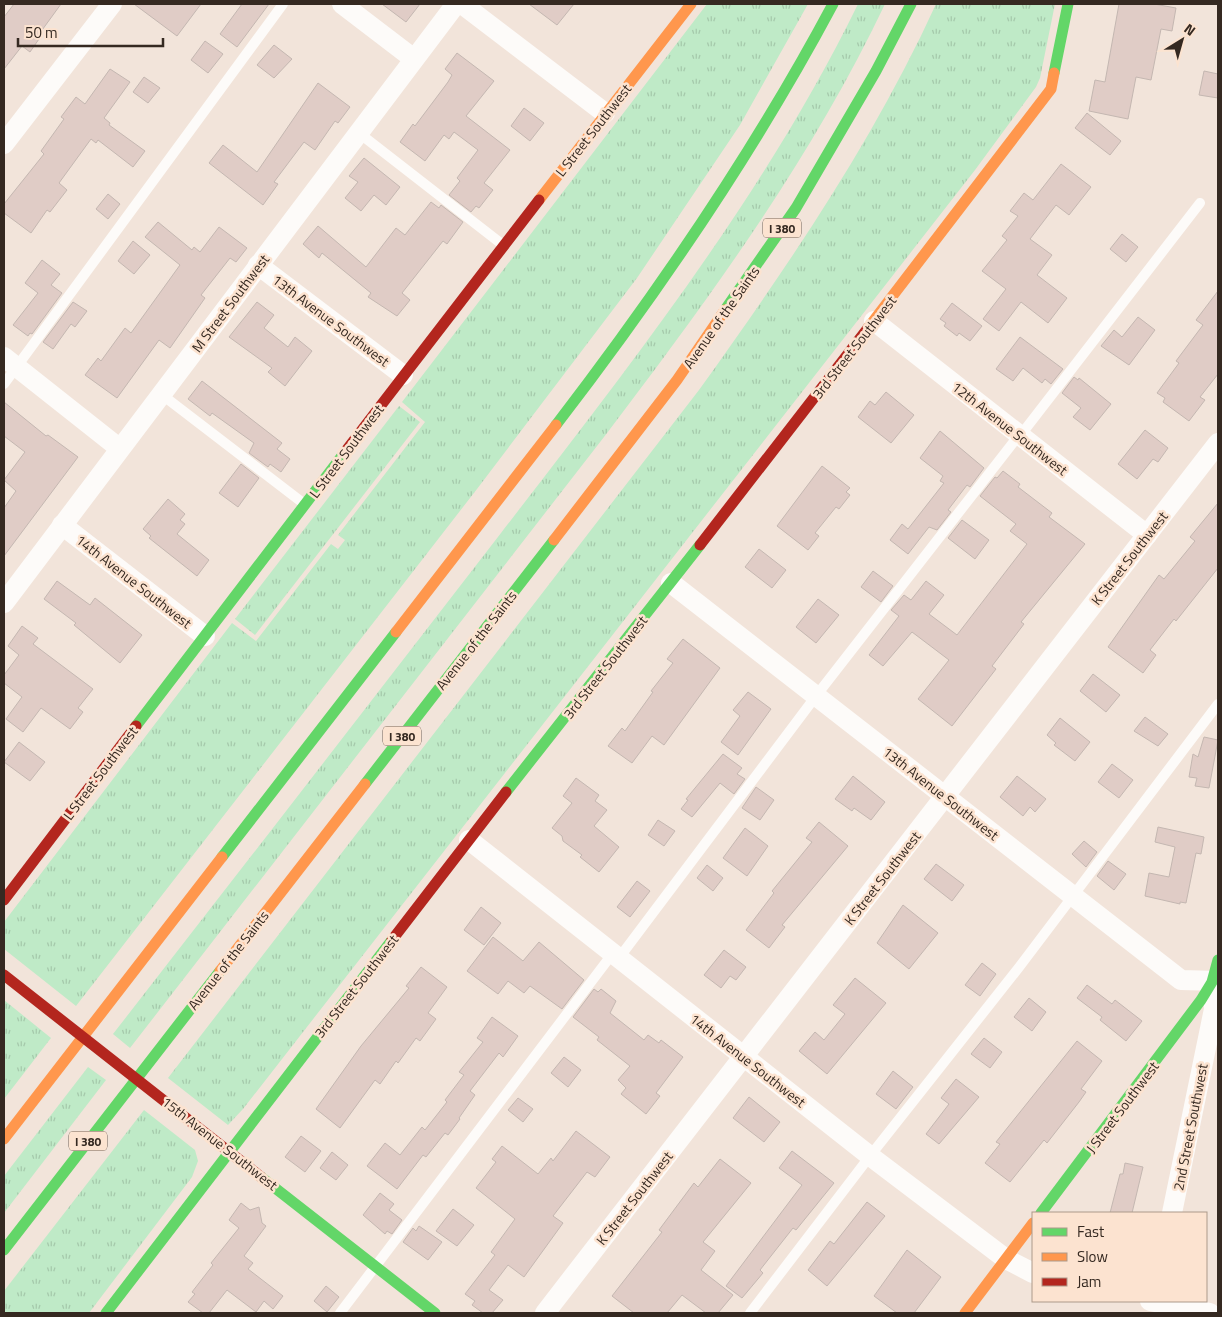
<svg xmlns="http://www.w3.org/2000/svg" width="1222" height="1317" viewBox="0 0 1222 1317" font-family="'Titillium Web',sans-serif">
	<style>
		.grass { fill: url(#grass-tufts) }
		.building { fill: #e0ccc6; stroke: #c4b7b1 }
		.lines { fill: none; stroke-linecap: round; stroke-linejoin: round }
		.lane { stroke: #fdfbf9; stroke-width: 10 }
		.street { stroke: #fdfbf9; stroke-width: 20 }
		.fast { stroke: #63d668; stroke-width: 11 }
		.slow { stroke: #ff974d; stroke-width: 11 }
		.jam { stroke: #b3261e; stroke-width: 11 }
		.labels { text-anchor: middle; dominant-baseline: central; stroke-width: 5; stroke-linejoin: round; paint-order: stroke }
		.shield { fill: #fce3d0; stroke: #716156; stroke-width: 1 }
		.shield-label { font-size: 12px; font-weight: bold; fill: #352921 }
		.street-label { font-size: 14px; fill: #352921; stroke: #fce3d0 }
	</style>
	<defs>
		<pattern id="grass-tufts" width="24" height="20" patternUnits="userSpaceOnUse" patternTransform="scale(1.25)"><rect width="24" height="20" fill="#bfeac7"/><path d="M3 7l-1-3M5 7V3M7 7l1-3M15 17l-1-3M17 17v-4M19 17l1-3" fill="none" stroke="#a5c9ab"/></pattern>
	</defs>
	<rect width="100%" height="100%" fill="#f2e4da"/>
	<g class="grass">
		<polygon points="707,4 808,4 740,125 637,278 477,489 76,1006 4,949 4,922 232,623 256,641 331,544 338,549 345,540 338,535 425,422 402,402"/>
		<path d="M858 4H885C811 160 708 300 604 437L130 1048 113 1034C243 867 372 700 501 533 631 364 764 196 858 4Z"/>
		<path d="M936 4H1055L1040 78 1036 87 975 170 243 1109 228 1125 168 1078 699 390C787 267 873 142 936 4Z"/>
		<polygon points="399,406 420,422 255,635 235,619"/>
		<polygon points="4,1000 51,1038 4,1099"/>
		<polygon points="88,1067 106,1080 4,1213 4,1176"/>
		<polygon points="144,1110 195,1150 198,1161 192,1177 89,1313 4,1313 4,1291"/>
	</g>
	<g class="building">
		<polygon points="14,4 61,4 37,37 39,39 30,52 22,46 4,69 4,17"/>
		<polygon points="134,4 201,4 177,36"/>
		<polygon points="242,4 269,4 237,47 220,34"/>
		<polygon points="382,4 420,4 406,22"/>
		<polygon points="529,4 574,4 557,25"/>
		<polygon points="1119,4 1154,4 1176,8 1172,31 1161,29 1151,80 1136,77 1128,119 1089,111 1095,80 1105,82"/>
		<polygon points="205,41 223,54 208,73 191,60"/>
		<polygon points="274,45 292,59 274,78 257,65"/>
		<polygon points="457,53 494,81 466,116 510,150 484,183 493,190 479,208 476,206 471,212 449,195 460,181 457,178 478,150 454,132 449,139 444,135 425,161 400,142 413,124 415,126 448,82 452,75 445,69"/>
		<polygon points="110,69 130,82 104,118 110,123 109,125 145,151 133,167 98,140 96,143 91,139 59,183 67,190 50,212 47,210 31,233 4,213 4,204 44,154 41,151 64,119 61,117 76,97 85,104"/>
		<polygon points="1204,71 1218,74 1218,98 1199,95"/>
		<polygon points="144,77 160,88 148,103 133,92"/>
		<polygon points="318,83 350,107 338,123 335,121 315,150 304,142 274,182 278,184 263,205 209,163 223,145 257,172"/>
		<polygon points="524,108 544,123 530,141 511,126"/>
		<polygon points="1087,113 1121,141 1110,155 1075,128"/>
		<polygon points="364,158 400,187 386,205 374,195 361,211 345,198 358,182 349,176"/>
		<polygon points="1061,164 1091,187 1069,215 1056,205 1030,239 1052,255 1037,275 1067,298 1048,323 1021,302 999,331 983,319 1006,289 982,271 1007,240 1002,236 1018,216 1010,211 1024,193 1033,200"/>
		<polygon points="108,194 120,204 108,219 96,209"/>
		<polygon points="431,202 439,208 441,205 463,222 447,244 443,241 402,293 410,300 397,316 368,297 371,293 322,253 319,258 303,244 318,226 366,267 396,228 405,235"/>
		<polygon points="158,222 192,250 194,247 200,252 219,227 247,248 236,262 230,258 201,295 205,298 170,348 159,340 117,398 85,375 98,358 101,361 125,328 131,333 180,265 145,237"/>
		<polygon points="1122,234 1138,247 1126,262 1110,249"/>
		<polygon points="133,241 150,255 134,274 118,261"/>
		<polygon points="42,260 60,274 51,285 62,293 32,334 30,333 28,336 13,325 38,293 25,283"/>
		<polygon points="1218,291 1218,374 1200,397 1205,400 1189,421 1163,402 1165,398 1157,393 1179,363 1176,361 1203,325 1196,320"/>
		<polygon points="73,302 87,311 75,327 71,324 53,349 43,342"/>
		<polygon points="257,302 274,315 264,328 288,347 295,337 312,351 285,386 268,372 272,368 229,337"/>
		<polygon points="952,303 982,326 970,341 959,333 957,336 944,326 946,323 940,319"/>
		<polygon points="1138,317 1155,330 1129,365 1101,346 1114,330 1122,337"/>
		<polygon points="1020,337 1063,369 1051,384 1045,379 1042,383 1023,368 1013,381 996,369"/>
		<polygon points="1074,377 1078,380 1079,378 1111,404 1090,430 1073,417 1081,408 1062,393"/>
		<polygon points="202,381 282,443 277,449 290,459 281,472 270,464 268,467 249,453 254,443 212,413 210,416 188,399"/>
		<polygon points="886,392 914,415 891,443 858,417 870,401 875,405"/>
		<polygon points="4,402 46,436 48,435 78,457 4,556 4,508 16,491 4,480 25,452 4,436"/>
		<polygon points="1145,430 1168,448 1158,462 1153,459 1137,479 1118,464"/>
		<polygon points="940,431 984,468 970,487 967,485 948,510 951,512 937,530 929,527 908,554 890,540 902,524 908,529 944,483 940,481 943,476 920,458"/>
		<polygon points="241,464 259,478 238,507 219,493"/>
		<polygon points="822,466 850,488 846,492 850,495 839,509 836,507 815,533 819,536 808,550 777,526"/>
		<polygon points="1003,471 1020,484 1018,487 1052,513 1049,517 1085,544 1021,622 1024,624 992,666 996,669 952,726 918,699 949,660 912,632 883,666 869,655 899,616 891,610 904,595 911,600 926,581 944,595 929,614 957,635 1027,544 1010,531 1016,524 980,496 995,477 997,478"/>
		<polygon points="168,499 185,514 180,520 185,524 177,534 209,560 197,576 149,538 151,536 143,529"/>
		<polygon points="1218,503 1218,568 1176,621 1174,619 1150,650 1156,655 1143,673 1108,647 1159,575 1164,579 1195,541 1190,537"/>
		<polygon points="962,520 989,540 975,559 948,538"/>
		<polygon points="759,549 786,570 772,588 745,567"/>
		<polygon points="873,571 893,586 881,602 861,587"/>
		<polygon points="57,581 90,605 95,598 142,635 120,663 74,625 76,623 44,599"/>
		<polygon points="818,599 839,615 816,643 796,627"/>
		<polygon points="22,626 38,638 33,644 93,689 78,708 83,712 70,729 41,708 23,732 6,719 22,697 4,683 4,675 19,655 8,646"/>
		<polygon points="683,639 720,668 664,745 652,736 632,763 608,746 622,728 625,731 653,692 651,691 673,663 667,659"/>
		<polygon points="1093,674 1120,695 1106,712 1080,691"/>
		<polygon points="748,692 771,709 738,755 721,742 740,716 733,710"/>
		<polygon points="1145,717 1168,734 1158,746 1134,731"/>
		<polygon points="1060,718 1090,742 1075,761 1054,745 1056,743 1047,735"/>
		<polygon points="1204,737 1218,740 1209,788 1195,786 1197,778 1189,777 1193,754 1198,757"/>
		<polygon points="19,742 45,762 30,781 4,762"/>
		<polygon points="723,754 742,768 737,774 745,779 734,794 720,783 692,817 681,809 688,800 686,799"/>
		<polygon points="1112,764 1133,780 1119,798 1098,782"/>
		<polygon points="853,776 885,802 871,820 854,808 852,811 835,799"/>
		<polygon points="1017,776 1046,799 1035,812 1030,807 1023,816 1000,797"/>
		<polygon points="576,778 599,795 595,801 607,810 594,826 619,847 599,872 580,857 582,855 563,841 562,836 552,828 572,803 563,796"/>
		<polygon points="756,787 774,800 760,820 742,808"/>
		<polygon points="658,820 675,831 664,846 648,835"/>
		<polygon points="819,822 848,846 782,925 785,927 769,948 746,930 774,893 772,891 812,842 806,838"/>
		<polygon points="1158,827 1204,837 1201,854 1196,853 1186,903 1180,902 1180,904 1145,896 1149,873 1169,877 1175,847 1155,842"/>
		<polygon points="745,828 768,846 747,876 723,858"/>
		<polygon points="1084,841 1097,852 1086,867 1072,854"/>
		<polygon points="1108,861 1126,874 1114,890 1097,876"/>
		<polygon points="936,864 964,885 952,901 924,879"/>
		<polygon points="707,865 723,878 713,891 697,878"/>
		<polygon points="637,881 650,891 630,917 617,907"/>
		<polygon points="903,905 938,933 909,969 877,943"/>
		<polygon points="481,907 501,923 484,945 464,930"/>
		<polygon points="493,937 523,961 539,942 584,980 562,1009 530,986 524,993 508,981 498,994 467,971"/>
		<polygon points="724,950 746,967 736,980 730,976 721,988 704,975"/>
		<polygon points="982,963 996,974 980,996 965,985"/>
		<polygon points="421,967 447,987 428,1013 436,1019 420,1041 416,1038 398,1063 396,1061 380,1084 375,1080 340,1128 316,1109 361,1046 409,988 406,986"/>
		<polygon points="855,978 886,1003 827,1074 799,1051 815,1032 824,1040 845,1014 833,1005"/>
		<polygon points="1087,985 1112,1004 1115,1000 1142,1021 1126,1041 1100,1020 1102,1017 1077,998"/>
		<polygon points="594,989 598,992 601,989 616,1001 610,1013 644,1040 648,1035 659,1043 661,1040 683,1057 656,1093 660,1096 646,1114 621,1094 626,1088 618,1080 630,1066 597,1040 599,1037 573,1017"/>
		<polygon points="1029,998 1046,1012 1032,1031 1014,1017"/>
		<polygon points="492,1017 518,1036 503,1057 499,1053 470,1091 475,1095 459,1118 460,1119 448,1135 445,1133 426,1157 423,1155 397,1189 367,1166 385,1143 400,1155 422,1127 425,1130 447,1102 445,1100 464,1075 459,1072 483,1042 477,1038"/>
		<polygon points="984,1038 1002,1052 990,1068 971,1054"/>
		<polygon points="1077,1041 1102,1061 1081,1089 1086,1092 1079,1102 1047,1143 1044,1140 1010,1182 985,1163 1000,1144 996,1142"/>
		<polygon points="564,1057 581,1070 568,1087 551,1073"/>
		<polygon points="893,1071 913,1087 896,1109 876,1094"/>
		<polygon points="956,1079 979,1097 939,1144 926,1134 949,1104 941,1098"/>
		<polygon points="749,1097 780,1122 764,1142 733,1118"/>
		<polygon points="518,1098 533,1109 523,1122 508,1110"/>
		<polygon points="576,1131 610,1157 595,1177 587,1172 553,1216 563,1223 524,1277 508,1265 489,1290 503,1300 492,1313 483,1313 472,1305 475,1301 465,1294 495,1255 491,1252 515,1219 476,1188 496,1162 492,1159 502,1146 538,1174 551,1158 553,1161"/>
		<polygon points="301,1136 321,1151 305,1172 285,1157"/>
		<polygon points="792,1151 834,1183 796,1230 793,1228 760,1270 763,1273 742,1298 726,1286 802,1185 779,1168"/>
		<polygon points="332,1152 348,1165 336,1180 320,1168"/>
		<polygon points="720,1159 751,1183 703,1242 715,1251 701,1270 733,1295 718,1313 706,1313 682,1295 667,1313 634,1313 612,1296 662,1232 659,1230 694,1183 698,1187"/>
		<polygon points="1125,1163 1143,1167 1132,1213 1110,1213 1120,1174 1123,1174"/>
		<polygon points="380,1193 394,1204 389,1210 402,1220 392,1234 387,1231 385,1234 363,1215"/>
		<polygon points="867,1202 885,1216 827,1286 808,1270 830,1241 834,1244"/>
		<polygon points="241,1203 250,1210 259,1207 262,1223 266,1226 244,1256 253,1263 248,1269 283,1296 273,1309 264,1301 256,1312 227,1290 209,1313 203,1313 188,1302 195,1294 192,1292 213,1265 211,1263 239,1228 229,1220"/>
		<polygon points="453,1209 474,1225 457,1246 436,1231"/>
		<polygon points="419,1226 442,1242 428,1260 403,1242 413,1228 416,1231"/>
		<polygon points="907,1250 941,1277 914,1313 897,1313 874,1296"/>
		<polygon points="326,1286 339,1297 327,1312 314,1301"/>
	</g>
	<g class="lines">
		<g class="lane">
			<polyline points="359,133 503,245"/>
			<polyline points="4,384 283,4"/>
			<polyline points="161,394 303,503"/>
			<polyline points="1020,436 1200,203"/>
			<polyline points="619,958 816,696 1019,435"/>
			<polyline points="340,1313 613,953"/>
			<polyline points="750,1313 870,1156 1020,966 1218,704"/>
		</g>
		<g class="street">
			<polyline points="342,4 414,59"/>
			<polyline points="462,4 605,113"/>
			<polyline points="4,144 112,4"/>
			<polyline points="258,265 403,375"/>
			<polyline points="874,321 1147,535"/>
			<polyline points="4,357 119,448"/>
			<polyline points="62,525 205,636"/>
			<polyline points="671,583 1181,980 1218,981"/>
			<polyline points="4,603 456,4"/>
			<polyline points="469,840 870,1156 1006,1259 1033,1273"/>
			<polyline points="1172,1213 1214,1009 1212,982"/>
			<polyline points="1150,1301 1210,1313"/>
			<polyline points="545,1313 1218,443"/>
		</g>
		<g class="fast">
			<polyline points="1054,73 1068,4"/>
			<polyline points="725,310 796,208 876,71 911,4"/>
			<path d="M556 425C659 291 753 154 833 4"/>
			<polyline points="136,726 345,452"/>
			<polyline points="365,784 554,540"/>
			<polyline points="506,792 700,545"/>
			<polyline points="222,857 396,632"/>
			<polyline points="261,1177 435,1313"/>
			<polyline points="1041,1213 1201,1000 1212,982 1218,960"/>
			<polyline points="4,1250 220,971"/>
			<polyline points="106,1313 392,940"/>
		</g>
		<g class="slow">
			<polyline points="539,200 691,4"/>
			<polyline points="868,328 1051,89 1054,73"/>
			<polyline points="554,540 677,380 725,310"/>
			<polyline points="396,632 556,425"/>
			<polyline points="220,971 365,784"/>
			<polyline points="4,1139 222,857"/>
			<polyline points="965,1313 1033,1223"/>
		</g>
		<g class="jam">
			<polyline points="345,452 539,200"/>
			<polyline points="700,545 868,328"/>
			<polyline points="4,900 136,726"/>
			<polyline points="392,940 506,792"/>
			<polyline points="4,975 261,1177"/>
		</g>
	</g>
	<g class="labels">
		<g class="shield">
			<rect x="763" y="218.5" width="38" height="19" rx="4"/>
			<rect x="383" y="726.5" width="38" height="19" rx="4"/>
			<rect x="69" y="1131.5" width="38" height="19" rx="4"/>
		</g>
		<g class="shield-label">
			<text x="782" y="228">I 380</text>
			<text x="402" y="736">I 380</text>
			<text x="88" y="1141">I 380</text>
		</g>
		<g class="street-label">
			<text transform="translate(593 130) rotate(-52)">L Street Southwest</text>
			<text transform="translate(230 303) rotate(-53)">M Street Southwest</text>
			<text transform="translate(721 317) rotate(-55)">Avenue of the Saints</text>
			<text transform="translate(331 320) rotate(37)">13th Avenue Southwest</text>
			<text transform="translate(854 347) rotate(-52)">3rd Street Southwest</text>
			<text transform="translate(1010 428) rotate(38)">12th Avenue Southwest</text>
			<text transform="translate(346 451) rotate(-53)">L Street Southwest</text>
			<text transform="translate(1129 558) rotate(-52)">K Street Southwest</text>
			<text transform="translate(134 581) rotate(38)">14th Avenue Southwest</text>
			<text transform="translate(476 640) rotate(-52)">Avenue of the Saints</text>
			<text transform="translate(605 667) rotate(-52)">3rd Street Southwest</text>
			<text transform="translate(100 773) rotate(-53)">L Street Southwest</text>
			<text transform="translate(941 793) rotate(38)">13th Avenue Southwest</text>
			<text transform="translate(882 878) rotate(-52)">K Street Southwest</text>
			<text transform="translate(228 960) rotate(-52)">Avenue of the Saints</text>
			<text transform="translate(356 986) rotate(-52)">3rd Street Southwest</text>
			<text transform="translate(748 1060) rotate(38)">14th Avenue Southwest</text>
			<text transform="translate(1122 1107) rotate(-53)">J Street Southwest</text>
			<text transform="translate(1190 1127) rotate(-79)">2nd Street Southwest</text>
			<text transform="translate(220 1143) rotate(38)">15th Avenue Southwest</text>
			<text transform="translate(634 1198) rotate(-52)">K Street Southwest</text>
		</g>
	</g>
	<rect width="1222" height="1317" fill="none" stroke="#352921" stroke-width="10"/>
	<rect x="1032" y="1212" width="175" height="90" fill="#fce3d0" stroke="#ac998a"/>
	<rect x="1042" y="1228" width="25" height="8" fill="#63d668" stroke="#ac998a"/>
	<text x="1077" y="1237" font-size="15" fill="#352921">Fast</text>
	<rect x="1042" y="1253" width="25" height="8" fill="#ff974d" stroke="#ac998a"/>
	<text x="1077" y="1262" font-size="15" fill="#352921">Slow</text>
	<rect x="1042" y="1278" width="25" height="8" fill="#b3261e" stroke="#ac998a"/>
	<text x="1077" y="1287" font-size="15" fill="#352921">Jam</text>
	<g transform="translate(1182 40) rotate(37)" stroke="#fce3d0" stroke-width="4" paint-order="stroke">
	<path d="M0-4L9 19L0 12L-9 19Z" fill="#352921"/>
	<text y="-8" font-size="14" font-weight="bold" text-anchor="middle" fill="#352921">N</text>
	</g>
	<path d="M18 38v8h145v-8" fill="none" stroke="#352921" stroke-width="2.5"/>
	<text x="25" y="38" font-size="15" fill="#352921" stroke="#fce3d0" stroke-width="4" paint-order="stroke">50 m</text>
</svg>
